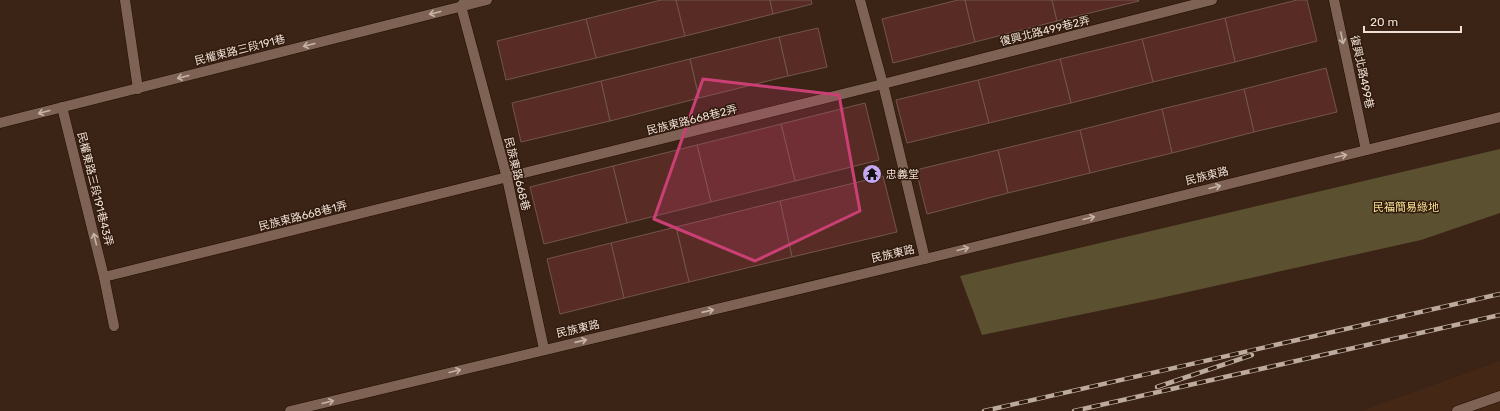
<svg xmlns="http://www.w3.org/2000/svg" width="1500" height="411" viewBox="0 0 1500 411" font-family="Rubik,'Noto Sans TC',sans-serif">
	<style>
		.built { fill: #452716 }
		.green { fill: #5b5131 }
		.building { fill: #582b25; stroke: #73544f }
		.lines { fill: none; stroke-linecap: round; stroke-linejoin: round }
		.lane-casing { stroke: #210c02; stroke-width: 11 }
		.street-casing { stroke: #210c02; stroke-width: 11 }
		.lane { stroke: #7e6354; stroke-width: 10 }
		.street { stroke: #7e6354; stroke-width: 10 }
		.rail-casing { stroke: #bcaa9f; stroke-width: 4.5 }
		.rail { stroke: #301a0c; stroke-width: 3; stroke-dasharray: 9; stroke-linecap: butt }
		.oneway { stroke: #c7b4a8 }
		.marked { fill: #cb4074; fill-opacity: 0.2; stroke: #cb4074; stroke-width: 3; stroke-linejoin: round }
		.labels { text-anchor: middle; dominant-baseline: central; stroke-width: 3; stroke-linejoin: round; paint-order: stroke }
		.street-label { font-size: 11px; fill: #efdfd6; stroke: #301a0c }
		.poi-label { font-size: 11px; fill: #efdfd6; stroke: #301a0c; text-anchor: start }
		.park-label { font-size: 11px; fill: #f8e296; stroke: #301a0c }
	</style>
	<rect width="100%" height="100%" fill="#3b2416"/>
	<polygon class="built" points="1500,361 1500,411 1362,411"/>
	<polygon class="green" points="1500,149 1500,213 1421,240 1156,299 982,335 960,276"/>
	<g class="building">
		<polygon points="661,0 676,0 685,36 596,58 586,19"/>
		<polygon points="676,0 770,0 773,14 685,36"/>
		<polygon points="770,0 811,0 812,4 773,14"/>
		<polygon points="958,0 965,0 975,42 893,63 882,19"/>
		<polygon points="965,0 1052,0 1057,21 975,42"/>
		<polygon points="1052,0 1138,0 1139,1 1057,21"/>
		<polygon points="1297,0 1307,0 1317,41 1235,62 1225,18"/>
		<polygon points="1225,18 1235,62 1153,82 1142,39"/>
		<polygon points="586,19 596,58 506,80 497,41"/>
		<polygon points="818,28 827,67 788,76 779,37"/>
		<polygon points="779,37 788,76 699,98 690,59"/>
		<polygon points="1142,39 1153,82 1071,103 1060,59"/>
		<polygon points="690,59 699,98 610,121 601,81"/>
		<polygon points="1060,59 1071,103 989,123 978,80"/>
		<polygon points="1326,68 1337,112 1254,132 1244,89"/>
		<polygon points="978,80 989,123 907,143 896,100"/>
		<polygon points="601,81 610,121 521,142 512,103"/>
		<polygon points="1244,89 1254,132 1172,153 1162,109"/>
		<polygon points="865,103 879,160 795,181 781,124"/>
		<polygon points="1162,109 1172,153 1090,173 1080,130"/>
		<polygon points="781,124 795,181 711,202 697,145"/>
		<polygon points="1080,130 1090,173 1008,193 998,150"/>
		<polygon points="697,145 711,202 627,223 613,166"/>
		<polygon points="998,150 1008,193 927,214 916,170"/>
		<polygon points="613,166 627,223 544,244 530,187"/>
		<polygon points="883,176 897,232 792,257 780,201"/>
		<polygon points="780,201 792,257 689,282 676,227"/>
		<polygon points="676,227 689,282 624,298 611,243"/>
		<polygon points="611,243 624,298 560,314 547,259"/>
	</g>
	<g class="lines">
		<g class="lane-casing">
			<g id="lane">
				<polyline points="125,0 138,89"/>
				<polyline points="1334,0 1366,150"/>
				<polyline points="62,107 104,277 114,326"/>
				<polyline points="104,277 883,84 1212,0"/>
				<polyline points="290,411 925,259 883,84 860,0"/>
				<polyline points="1457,411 1500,396"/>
			</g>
		</g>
		<g class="street-casing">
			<g id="street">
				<polyline points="465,1 461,6 507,178 544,349"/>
				<polyline points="0,123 487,0"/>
				<polyline points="925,259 1500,117"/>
			</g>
		</g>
		<use href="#lane" class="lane"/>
		<use href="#street" class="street"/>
		<g class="rail-casing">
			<g id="rail">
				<polyline points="1157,387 1252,355"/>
				<polyline points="984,411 1500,294"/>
				<polyline points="1074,411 1500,315"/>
			</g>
		</g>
		<use href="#rail" class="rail"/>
	</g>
	<defs><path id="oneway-shaft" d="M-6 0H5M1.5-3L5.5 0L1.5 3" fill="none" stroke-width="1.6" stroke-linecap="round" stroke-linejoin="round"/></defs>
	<g class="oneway">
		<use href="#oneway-shaft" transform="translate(435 13) rotate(166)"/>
		<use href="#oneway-shaft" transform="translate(1342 38) rotate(78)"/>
		<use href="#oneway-shaft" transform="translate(309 45) rotate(166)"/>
		<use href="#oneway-shaft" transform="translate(183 77) rotate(166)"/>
		<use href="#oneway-shaft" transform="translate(44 112) rotate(165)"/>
		<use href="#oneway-shaft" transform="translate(1341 156) rotate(-14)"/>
		<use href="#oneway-shaft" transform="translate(1215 187) rotate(-14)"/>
		<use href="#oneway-shaft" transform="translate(1089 218) rotate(-14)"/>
		<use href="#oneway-shaft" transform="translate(95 239) rotate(-104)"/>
		<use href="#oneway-shaft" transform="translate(963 249) rotate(-14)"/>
		<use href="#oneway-shaft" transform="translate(708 311) rotate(-13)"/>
		<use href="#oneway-shaft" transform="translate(581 341) rotate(-13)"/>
		<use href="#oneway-shaft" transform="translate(455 371) rotate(-14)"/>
		<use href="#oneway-shaft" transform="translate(328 402) rotate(-14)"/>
	</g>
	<path class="marked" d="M703 79 839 95 860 211 755 261 654 219Z"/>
	<defs>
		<g id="temple-disc" transform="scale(1)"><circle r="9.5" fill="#c5a6f0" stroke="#301a0c"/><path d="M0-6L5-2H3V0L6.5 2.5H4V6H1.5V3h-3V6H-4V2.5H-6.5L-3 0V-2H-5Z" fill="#111"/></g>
	</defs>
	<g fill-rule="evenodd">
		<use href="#temple-disc" x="872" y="174"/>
	</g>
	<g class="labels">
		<g class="street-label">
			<text transform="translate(1045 31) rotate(-14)">復興北路499巷2弄</text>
			<text transform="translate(240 50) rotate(-14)">民權東路三段191巷</text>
			<text transform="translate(1362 72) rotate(78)">復興北路499巷</text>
			<text transform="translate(692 120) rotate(-14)">民族東路668巷2弄</text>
			<text transform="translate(517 174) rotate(76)">民族東路668巷</text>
			<text transform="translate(1207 176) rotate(-14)">民族東路</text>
			<text transform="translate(95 189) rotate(76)">民權東路三段191巷43弄</text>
			<text transform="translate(303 216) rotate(-14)">民族東路668巷1弄</text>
			<text transform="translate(893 254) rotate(-13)">民族東路</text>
			<text transform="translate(578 329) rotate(-13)">民族東路</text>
		</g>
		<g class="poi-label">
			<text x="886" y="174">忠義堂</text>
		</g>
		<g class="park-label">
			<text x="1406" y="207">民福簡易綠地</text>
		</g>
	</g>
	<path d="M1364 26v6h97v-6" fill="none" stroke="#efdfd6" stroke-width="2"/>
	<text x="1370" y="26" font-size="12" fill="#efdfd6" stroke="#301a0c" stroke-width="3" paint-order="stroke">20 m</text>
</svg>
